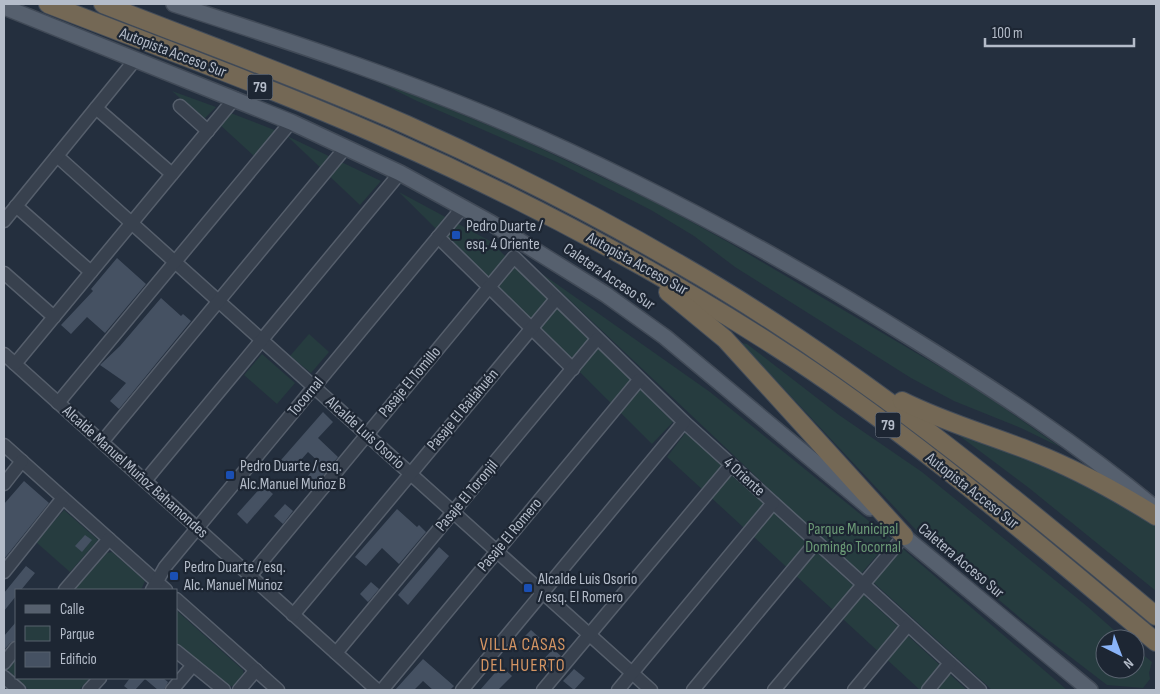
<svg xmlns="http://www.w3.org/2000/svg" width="1160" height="694" viewBox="0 0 1160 694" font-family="'Sofia Sans Condensed',sans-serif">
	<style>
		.green { fill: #263c3f }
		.building { fill: #455162 }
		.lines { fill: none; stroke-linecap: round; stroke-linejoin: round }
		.minor-casing { stroke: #565f6c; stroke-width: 15 }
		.major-casing { stroke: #414a57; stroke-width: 18 }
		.highway-casing { stroke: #434c59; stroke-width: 20 }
		.minor { stroke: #38414e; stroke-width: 12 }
		.major { stroke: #56606e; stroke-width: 15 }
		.highway { stroke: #746855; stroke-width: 18 }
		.transit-dot { fill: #1a4fb4; stroke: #1d2633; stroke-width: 2 }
		.labels { text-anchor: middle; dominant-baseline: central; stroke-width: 4.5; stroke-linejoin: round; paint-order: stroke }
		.shield { fill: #1d2633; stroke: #878f9c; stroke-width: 1 }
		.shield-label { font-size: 15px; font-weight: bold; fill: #b4bcc9 }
		.street-label { font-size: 16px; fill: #b4bcc9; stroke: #1d2633 }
		.poi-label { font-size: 16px; fill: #b4bcc9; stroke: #1d2633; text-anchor: start }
		.park-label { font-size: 16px; fill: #6b9a76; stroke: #1d2633 }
		.neighbourhood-label { font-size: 18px; letter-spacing: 1px; fill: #d59563; stroke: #1d2633 }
	</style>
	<rect width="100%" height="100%" fill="#242f3e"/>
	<g class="green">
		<polygon points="352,69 512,135 659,204 728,242 974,387 1060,447 1021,428 954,401 911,378 735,267 694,236 651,210 557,162 417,101"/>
		<polygon points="172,91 216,107 204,119"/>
		<polygon points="228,112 277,131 254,156 218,123"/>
		<polygon points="287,136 381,181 360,205"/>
		<polygon points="399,192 490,241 673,422 652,444"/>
		<polygon points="541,273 710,392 891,539 860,575"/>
		<polygon points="309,334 329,352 311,373 290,356"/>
		<polygon points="741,343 747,344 839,415 922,472 1088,607 1124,639 1105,639 1105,669 1135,669 1135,648 1152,662 1149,673 1150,679 1143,688 1107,685 1025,622 916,530"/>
		<polygon points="262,354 295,383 277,404 244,375"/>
		<polygon points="953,431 1044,463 1156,523 1156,591 1029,488"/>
		<polygon points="686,432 967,690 920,690 667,457"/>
		<polygon points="64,510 98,540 70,572 36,542"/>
		<polygon points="902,548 1067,690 992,690 873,582"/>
		<polygon points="112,552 145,581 141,590 74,590 107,553"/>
		<polygon points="176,610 243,670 244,676 236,686 229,686 176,644"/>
		<polygon points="16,656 16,678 90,678 79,690 29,690 8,670 6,667"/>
	</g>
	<g class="building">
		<polygon points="117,258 146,284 105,333 87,317 71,334 61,325 93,291 91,289"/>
		<polygon points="161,298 181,316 183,314 191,321 119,409 110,401 126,383 100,365 120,346"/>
		<polygon points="323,412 333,422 318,438 338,457 313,488 304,480 320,463 308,452 292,470 281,460"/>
		<polygon points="24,481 49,503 4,559 4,504"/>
		<polygon points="263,485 273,494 247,524 237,514"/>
		<polygon points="285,504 293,511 283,524 274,516"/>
		<polygon points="397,509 417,527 419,525 426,532 399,564 382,548 366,566 355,557"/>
		<polygon points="85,535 92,540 82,552 75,546"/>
		<polygon points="439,547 449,556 408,605 398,595"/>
		<polygon points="26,566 35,573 21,590 16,590 16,596 4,611 4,593"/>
		<polygon points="371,582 379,589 368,602 360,594"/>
		<polygon points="16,622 16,640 10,643 4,650 4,636"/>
		<polygon points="531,630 541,639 530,652 519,642"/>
		<polygon points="553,649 561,656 550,669 542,661"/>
		<polygon points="423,659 454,686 450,690 433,690 423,681 414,690 395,690"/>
		<polygon points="501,666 512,676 498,690 480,690"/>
		<polygon points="574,669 585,678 574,690 563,681"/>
		<polygon points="130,678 163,678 168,682 164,690 158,690 145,679 135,690 129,690 124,686"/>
	</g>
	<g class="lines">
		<g class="minor-casing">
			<g id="minor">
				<polyline points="180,106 208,131"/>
				<polyline points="96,108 172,174"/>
				<polyline points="57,156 651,690"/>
				<polyline points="16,206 91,272"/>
				<polyline points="4,221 135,60"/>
				<polyline points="438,237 573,369"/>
				<polyline points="4,273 54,317"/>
				<polyline points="4,354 377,690"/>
				<polyline points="15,364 235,98"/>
				<polyline points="58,403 291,122"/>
				<polyline points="102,442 346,147"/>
				<polyline points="4,445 166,590"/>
				<polyline points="145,481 400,173"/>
				<polyline points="4,484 22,461"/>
				<polyline points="4,572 63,498"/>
				<polyline points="250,576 514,257 684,422 980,690"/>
				<polyline points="65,590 109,539"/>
				<polyline points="152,590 165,567 463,207"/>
				<polyline points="176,599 278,690"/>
				<polyline points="293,615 556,299"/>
				<polyline points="176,651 224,690"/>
				<polyline points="336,653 597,339"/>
				<polyline points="4,663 16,648"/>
				<polyline points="4,677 19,690"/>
				<polyline points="89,690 100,678"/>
				<polyline points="172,690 193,665"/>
				<polyline points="239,690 256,670"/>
				<polyline points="382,690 639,380"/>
				<polyline points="462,690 684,422"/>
				<polyline points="543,690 731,465"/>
				<polyline points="618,690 773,503"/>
				<polyline points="693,690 816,542"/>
				<polyline points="774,690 904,536"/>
				<polyline points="854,690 908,625"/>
				<polyline points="928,690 950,663"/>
			</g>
		</g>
		<g class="major-casing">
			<g id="major">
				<path d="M174 4C282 39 389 74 494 118 640 180 779 255 913 339 997 391 1079 445 1155 508"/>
				<polyline points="4,7 291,122 400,173 491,223 605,294 665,337 870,508"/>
				<polyline points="895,529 1090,690"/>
			</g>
		</g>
		<g class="highway-casing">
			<g id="highway">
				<path d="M48 4C161 48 274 89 385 138 519 197 650 266 773 345 909 432 1032 539 1156 642"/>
				<path d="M103 4C205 44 307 81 407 125 501 167 592 213 681 265 853 364 1005 489 1156 616"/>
				<polyline points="668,292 725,339 904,536"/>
				<path d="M902 401C944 422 987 434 1030 451 1074 468 1116 491 1156 516"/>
			</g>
		</g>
		<use href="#minor" class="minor"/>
		<use href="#major" class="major"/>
		<use href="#highway" class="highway"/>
	</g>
	<g class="transit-dot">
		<rect x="451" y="230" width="10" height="10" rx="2.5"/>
		<rect x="225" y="470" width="10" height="10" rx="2.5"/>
		<rect x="169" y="571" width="10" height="10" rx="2.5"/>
		<rect x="523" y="583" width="10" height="10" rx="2.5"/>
	</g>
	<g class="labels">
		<g class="shield">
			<rect x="247.5" y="74.5" width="25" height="25" rx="4"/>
			<rect x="875.5" y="412.5" width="25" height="25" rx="4"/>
		</g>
		<g class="shield-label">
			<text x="260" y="87">79</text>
			<text x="888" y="425">79</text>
		</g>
		<g class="street-label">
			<text transform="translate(173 53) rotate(21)">Autopista Acceso Sur</text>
			<text transform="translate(637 264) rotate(29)">Autopista Acceso Sur</text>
			<text transform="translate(609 277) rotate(34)">Caletera Acceso Sur</text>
			<text transform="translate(410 382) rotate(-50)">Pasaje El Tomillo</text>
			<text transform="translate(306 397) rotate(-50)">Tocornal</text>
			<text transform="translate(463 410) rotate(-50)">Pasaje El Bailahuén</text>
			<text transform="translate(365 433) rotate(42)">Alcalde Luis Osorio</text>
			<text transform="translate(135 472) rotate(42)">Alcalde Manuel Muñoz Bahamondes</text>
			<text transform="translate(744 477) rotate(42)">4 Oriente</text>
			<text transform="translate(972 491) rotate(38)">Autopista Acceso Sur</text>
			<text transform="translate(467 496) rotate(-50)">Pasaje El Toronjil</text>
			<text transform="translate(510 535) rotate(-50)">Pasaje El Romero</text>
			<text transform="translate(961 561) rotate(40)">Caletera Acceso Sur</text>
		</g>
		<g class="poi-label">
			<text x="466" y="226">Pedro Duarte /<tspan x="466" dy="18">esq. 4 Oriente</tspan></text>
			<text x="240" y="466">Pedro Duarte / esq.<tspan x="240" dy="18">Alc.Manuel Muñoz B</tspan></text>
			<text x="184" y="567">Pedro Duarte / esq.<tspan x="184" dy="18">Alc. Manuel Muñoz</tspan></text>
			<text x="538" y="579">Alcalde Luis Osorio<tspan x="538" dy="18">/ esq. El Romero</tspan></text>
		</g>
		<g class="park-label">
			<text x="853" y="529">Parque Municipal<tspan x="853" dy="18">Domingo Tocornal</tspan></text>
		</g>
		<g class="neighbourhood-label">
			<text x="523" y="644">VILLA CASAS<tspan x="523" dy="21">DEL HUERTO</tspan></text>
		</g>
	</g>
	<rect width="1160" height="694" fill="none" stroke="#b4bcc9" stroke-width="10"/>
	<rect x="15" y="589" width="162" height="90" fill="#1d2633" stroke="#59626f"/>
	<rect x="25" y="605" width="25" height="8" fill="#56606e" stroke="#59626f"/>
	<text x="60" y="614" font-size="15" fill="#b4bcc9">Calle</text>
	<rect x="25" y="626" width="25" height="15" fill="#263c3f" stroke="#59626f"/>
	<text x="60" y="639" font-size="15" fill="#b4bcc9">Parque</text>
	<rect x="25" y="652" width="25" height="15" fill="#455162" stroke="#59626f"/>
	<text x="60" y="664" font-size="15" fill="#b4bcc9">Edificio</text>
	<g transform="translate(1120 654) rotate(138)"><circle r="24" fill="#1d2633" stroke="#59626f"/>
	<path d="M0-4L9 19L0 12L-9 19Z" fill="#8ab4f8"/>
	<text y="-8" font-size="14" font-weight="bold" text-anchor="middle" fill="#b4bcc9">N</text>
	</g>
	<path d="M985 38v8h149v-8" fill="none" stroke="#b4bcc9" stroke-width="2.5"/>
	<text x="992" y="38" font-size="15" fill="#b4bcc9" stroke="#1d2633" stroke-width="4" paint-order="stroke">100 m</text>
</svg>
